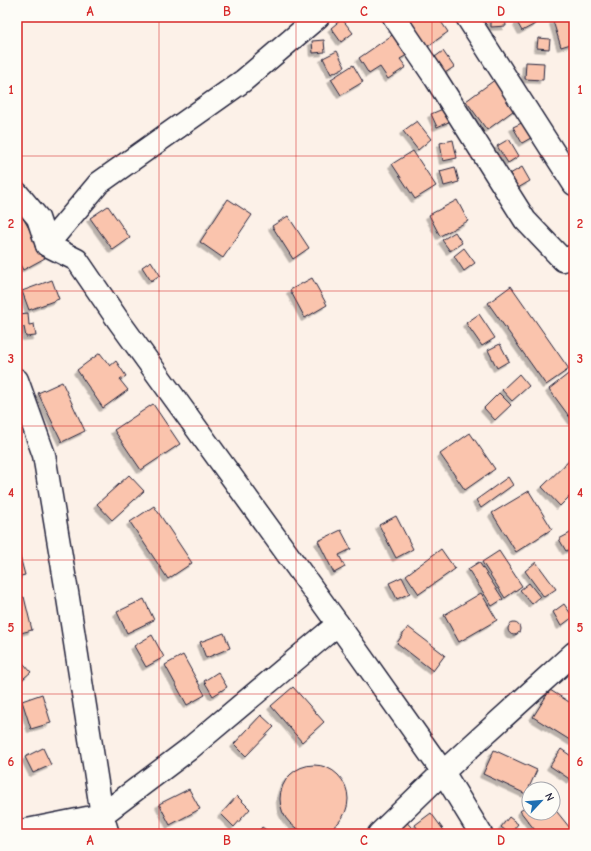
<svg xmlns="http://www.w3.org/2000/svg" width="591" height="851" viewBox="0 0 591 851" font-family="'Comic Neue',sans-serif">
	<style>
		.building { fill: #fac4ad; stroke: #22223b; filter: url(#shadow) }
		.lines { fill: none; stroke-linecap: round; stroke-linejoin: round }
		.minor-casing { stroke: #22223b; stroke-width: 25 }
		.minor { stroke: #fdfcf7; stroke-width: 22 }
		.grid { fill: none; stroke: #d62828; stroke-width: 1; stroke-opacity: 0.55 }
		.neatline { fill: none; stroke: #d62828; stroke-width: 1.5 }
		.grid-label { font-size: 13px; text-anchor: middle; font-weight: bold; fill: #d62828 }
	</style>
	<defs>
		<filter id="shadow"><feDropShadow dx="-3.5" dy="3.5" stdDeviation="0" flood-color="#0004"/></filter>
	</defs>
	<rect width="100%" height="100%" fill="#fcf1e8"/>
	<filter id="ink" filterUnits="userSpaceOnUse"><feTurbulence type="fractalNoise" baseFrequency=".025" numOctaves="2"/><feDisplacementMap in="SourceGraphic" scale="8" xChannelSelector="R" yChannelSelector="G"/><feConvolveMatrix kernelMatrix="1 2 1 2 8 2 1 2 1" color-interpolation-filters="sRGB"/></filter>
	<g filter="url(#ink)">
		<g class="building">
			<polygon points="412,17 438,17 448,32 424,49 405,22"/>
			<polygon points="491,17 505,17 506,26 491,27"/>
			<polygon points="527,17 534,17 537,23 522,31 517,22"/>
			<polygon points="566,17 574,17 574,43 561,47 553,21"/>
			<polygon points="342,19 353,33 341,42 331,28"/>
			<polygon points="398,31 412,52 400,59 406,67 388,79 380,67 369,74 359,58"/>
			<polygon points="538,38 550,39 549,49 537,48"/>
			<polygon points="324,40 325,52 313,53 312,41"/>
			<polygon points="337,51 345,67 331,74 323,58"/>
			<polygon points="443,51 454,67 442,75 431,60"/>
			<polygon points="526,62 544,63 543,80 525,79"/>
			<polygon points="353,65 363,82 341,95 331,79"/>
			<polygon points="496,79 517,108 487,130 466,101"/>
			<polygon points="445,108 451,121 437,127 431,114"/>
			<polygon points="528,120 536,135 522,143 513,127"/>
			<polygon points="417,121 431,139 418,150 403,131"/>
			<polygon points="509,139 519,156 508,163 497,146"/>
			<polygon points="453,140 457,158 443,161 440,143"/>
			<polygon points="413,151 436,186 415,199 392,164"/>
			<polygon points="455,167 459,182 444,186 440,171"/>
			<polygon points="522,167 530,181 518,188 510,174"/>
			<polygon points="228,199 252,215 223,258 200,242"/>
			<polygon points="457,200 468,221 440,236 429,215"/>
			<polygon points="108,206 130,238 113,250 90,218"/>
			<polygon points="21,214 45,258 23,270 17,259 17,216"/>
			<polygon points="288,216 309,248 293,259 272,226"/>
			<polygon points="455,232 462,243 450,251 442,240"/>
			<polygon points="464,248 475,263 464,271 454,256"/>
			<polygon points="151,261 160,275 151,281 142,267"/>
			<polygon points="312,278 327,305 305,318 290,290"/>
			<polygon points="52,280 59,299 29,310 22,291"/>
			<polygon points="511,286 569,369 546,385 488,303"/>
			<polygon points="28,313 29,325 34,324 36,336 26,337 24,327 21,328 19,314"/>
			<polygon points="479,314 495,338 482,346 466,323"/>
			<polygon points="500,344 509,361 497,368 488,350"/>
			<polygon points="100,353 110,366 116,361 126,376 120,380 128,390 103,408 77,370"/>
			<polygon points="572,371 574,374 574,423 549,389"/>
			<polygon points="519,374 529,386 512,401 502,390"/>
			<polygon points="62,382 85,431 62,442 38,393"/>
			<polygon points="499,393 511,405 495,420 484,408"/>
			<polygon points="153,404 180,444 141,470 114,430"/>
			<polygon points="470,433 495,469 465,490 440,454"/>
			<polygon points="574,456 574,496 572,494 560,506 542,487"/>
			<polygon points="129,475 144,491 112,520 97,504"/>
			<polygon points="508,477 513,485 481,508 476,500"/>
			<polygon points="529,491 552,529 516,552 492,513"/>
			<polygon points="154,506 192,563 168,579 130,522"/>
			<polygon points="396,516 413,549 396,558 379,525"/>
			<polygon points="341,530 351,549 339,555 345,567 334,573 318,541"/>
			<polygon points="574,531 574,547 566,551 559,539"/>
			<polygon points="441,549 455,569 419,594 406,575"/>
			<polygon points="499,551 522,586 505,598 482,562"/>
			<polygon points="19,553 25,575 17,577 17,554"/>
			<polygon points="479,562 503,599 492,606 468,569"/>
			<polygon points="536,562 556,589 544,597 525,571"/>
			<polygon points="402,577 410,593 397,599 389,583"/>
			<polygon points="529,583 540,597 532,604 520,590"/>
			<polygon points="481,593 497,620 459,642 444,615"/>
			<polygon points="24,597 32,630 17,634 17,599"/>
			<polygon points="144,599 154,620 127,633 117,612"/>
			<polygon points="564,604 573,617 561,626 553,612"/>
			<circle cx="514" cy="629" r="6"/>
			<polygon points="408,627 445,655 433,671 397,643"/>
			<polygon points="224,633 230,648 206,658 200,642"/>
			<polygon points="152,635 164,657 146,667 134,646"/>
			<polygon points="183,655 205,695 187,705 165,665"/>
			<polygon points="17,656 31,672 17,684"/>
			<polygon points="218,672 227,687 213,696 204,681"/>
			<polygon points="293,687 324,722 302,742 271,706"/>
			<polygon points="550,690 574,705 573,742 533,717"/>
			<polygon points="42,694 51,723 31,729 22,701"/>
			<polygon points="261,715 274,727 246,756 234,744"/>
			<polygon points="43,748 51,765 33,773 25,757"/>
			<polygon points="561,749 574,758 574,777 571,780 550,766"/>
			<polygon points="494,750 537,770 526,794 483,774"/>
			<circle cx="314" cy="799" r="34"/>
			<polygon points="189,789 200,809 170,825 159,804"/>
			<polygon points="237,796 250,809 234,827 221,814"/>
			<polygon points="529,805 529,813 553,813 553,807 574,833 572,834 538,834 520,811"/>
			<polygon points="431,813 445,832 442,834 421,834 415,825"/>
			<polygon points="509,817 518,824 510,834 501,827"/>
			<polygon points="404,819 417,834 386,834"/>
			<polygon points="262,827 272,834 257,834"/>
		</g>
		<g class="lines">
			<g class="minor-casing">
				<g id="minor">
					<polyline points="394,17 436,79 525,220 563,260 574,256"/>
					<polyline points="467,17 574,184"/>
					<polyline points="17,193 38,218 47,245 77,260 118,320 338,624 443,772 481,834"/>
					<polyline points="47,245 99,183 243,81 318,17"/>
					<polyline points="17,380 44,455 68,598 102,815 108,834"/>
					<polyline points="17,832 102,815 188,750 338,624"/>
					<polyline points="379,834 443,772 574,653"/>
				</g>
			</g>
			<use href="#minor" class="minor"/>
		</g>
	</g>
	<path class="grid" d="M159 17V834M296 17V834M432 17V834M17 156H574M17 291H574M17 426H574M17 560H574M17 694H574"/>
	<rect width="591" height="851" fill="none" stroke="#fdfcf7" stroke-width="44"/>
	<g transform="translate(541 801) rotate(64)"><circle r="19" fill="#fdfcf7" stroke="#a5a5ac"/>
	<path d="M0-3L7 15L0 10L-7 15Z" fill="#1f6fb2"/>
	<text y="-6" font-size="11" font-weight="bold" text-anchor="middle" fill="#22223b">N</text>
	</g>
	<rect x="22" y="22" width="547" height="807" class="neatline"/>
	<g class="grid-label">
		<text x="90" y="16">A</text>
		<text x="227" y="16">B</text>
		<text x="364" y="16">C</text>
		<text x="501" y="16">D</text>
		<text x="11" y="94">1</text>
		<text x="580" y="94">1</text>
		<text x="11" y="228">2</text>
		<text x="580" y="228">2</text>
		<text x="11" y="363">3</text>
		<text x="580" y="363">3</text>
		<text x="11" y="497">4</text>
		<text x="580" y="497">4</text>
		<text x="11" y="632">5</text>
		<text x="580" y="632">5</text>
		<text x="11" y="766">6</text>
		<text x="580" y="766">6</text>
		<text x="90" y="845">A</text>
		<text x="227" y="845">B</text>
		<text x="364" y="845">C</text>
		<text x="501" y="845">D</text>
	</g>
</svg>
